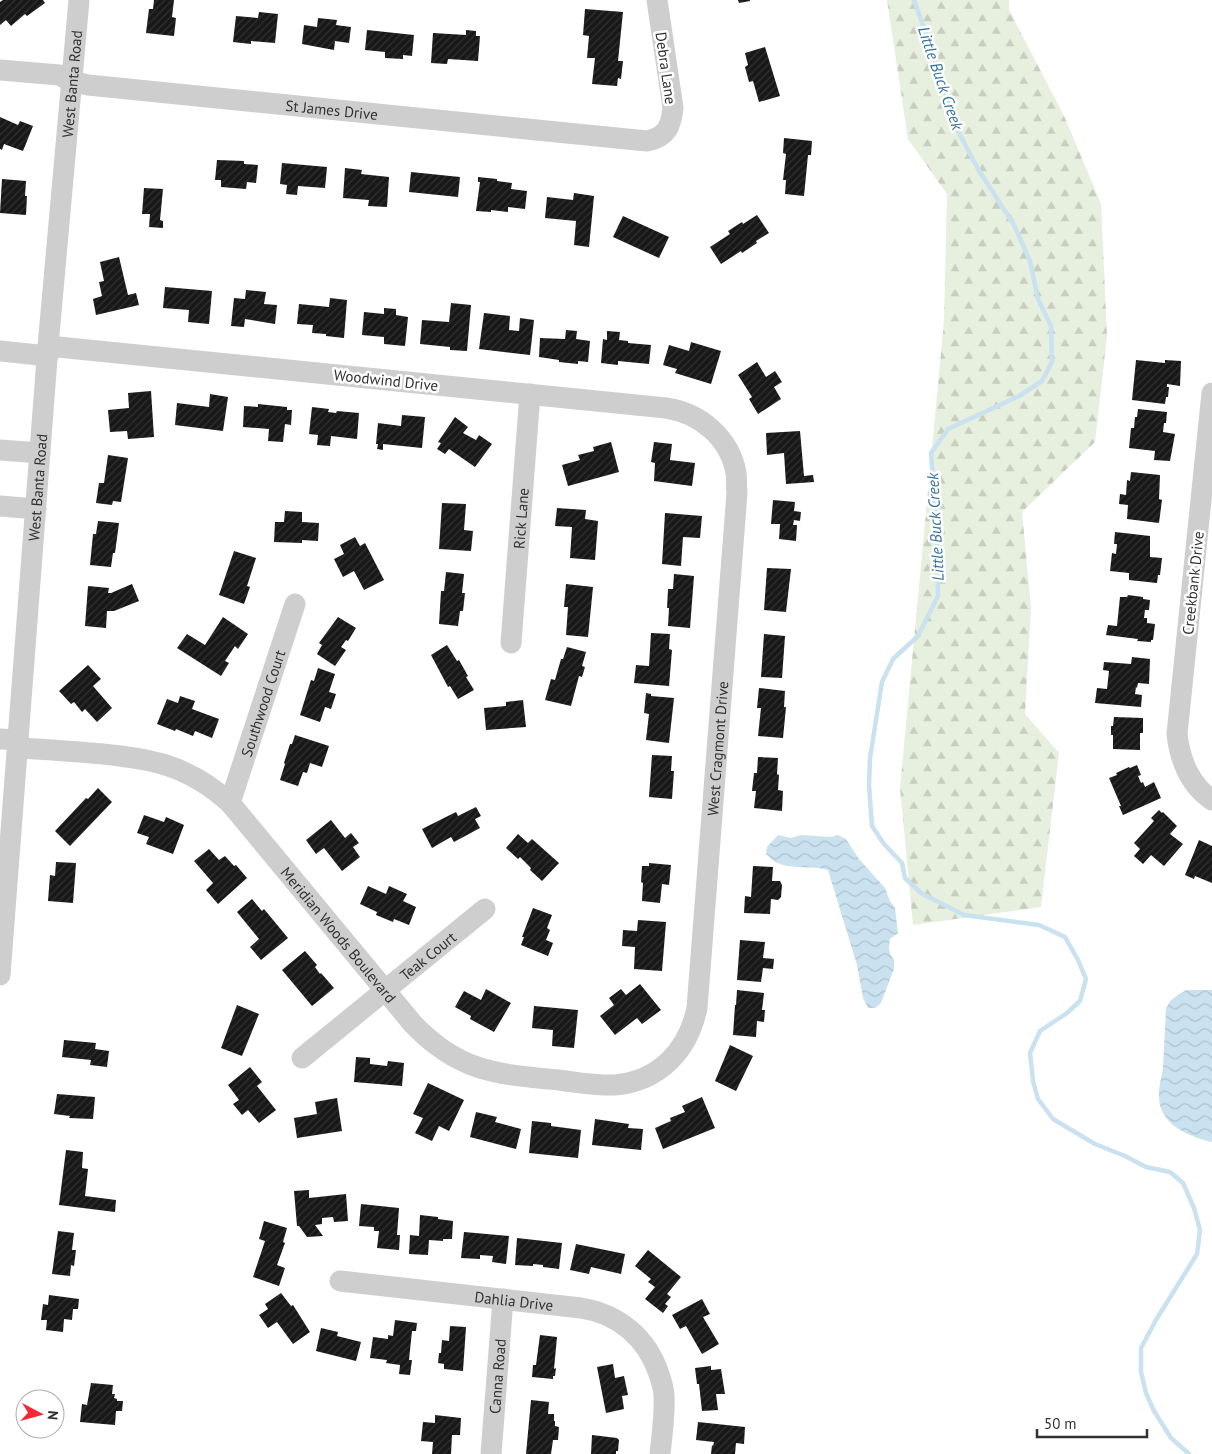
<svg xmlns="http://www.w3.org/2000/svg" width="1212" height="1454" viewBox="0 0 1212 1454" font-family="'PT Sans',sans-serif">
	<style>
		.forest { fill: url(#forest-firs) }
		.water { fill: url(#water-waves) }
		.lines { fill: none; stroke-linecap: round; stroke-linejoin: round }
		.stream { stroke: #cae1f0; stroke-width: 4.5 }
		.building { fill: url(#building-hatch) }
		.minor { stroke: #cecece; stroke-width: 21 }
		.labels { text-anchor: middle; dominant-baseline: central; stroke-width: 5; stroke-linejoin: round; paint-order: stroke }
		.street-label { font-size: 15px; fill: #313131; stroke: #fff }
		.water-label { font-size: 16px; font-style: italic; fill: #36749c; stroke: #fff }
	</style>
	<defs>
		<pattern id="forest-firs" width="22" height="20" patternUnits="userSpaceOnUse" patternTransform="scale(1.25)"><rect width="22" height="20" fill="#e7efde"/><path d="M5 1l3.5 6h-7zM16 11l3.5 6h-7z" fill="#c7cdbf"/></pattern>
		<pattern id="water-waves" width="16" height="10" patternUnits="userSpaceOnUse" patternTransform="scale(1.25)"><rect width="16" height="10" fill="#cae1f0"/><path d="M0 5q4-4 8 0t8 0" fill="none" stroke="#aec2ce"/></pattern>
		<pattern id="building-hatch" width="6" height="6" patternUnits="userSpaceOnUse" patternTransform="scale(1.25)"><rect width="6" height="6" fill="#181818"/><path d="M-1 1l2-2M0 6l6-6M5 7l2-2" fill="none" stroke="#313131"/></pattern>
	</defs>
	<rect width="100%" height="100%" fill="#fff"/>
	<polygon class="forest" points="887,0 1009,0 1009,10 1065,118 1101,204 1107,336 1095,442 1022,512 1031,608 1025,714 1059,753 1041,907 913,925 900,788 944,321 947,194 908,139"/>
	<g class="water">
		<path d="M778 835 791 838 801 835 831 837 838 835 846 839 859 859 885 888 890 901 895 908 898 933 890 939 889 947 890 954 894 960V969L881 1003 875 1008H868L863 998 857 965 828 870C811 865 792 870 775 862 772 860 769 856 766 854L767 847Z"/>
		<path d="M1186 990H1212V1142C1190 1137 1160 1125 1159 1098 1158 1088 1162 1077 1163 1067 1164 1048 1165 1028 1166 1008L1171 1000Z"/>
	</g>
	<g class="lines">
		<polyline class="stream" points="914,0 930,45 957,129 978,169 1014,225 1030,261 1038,299 1051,326 1052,362 1042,381 1019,396 948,429 931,453 937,542 938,596 918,636 893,659 882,682 870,758 869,785 872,826 884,844 902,863 905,878 921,893 964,915 1039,925 1065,937 1078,960 1086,979 1080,1001 1067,1013 1040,1031 1030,1053 1033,1081 1038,1099 1053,1119 1095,1144 1125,1156 1146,1167 1170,1172 1183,1183 1194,1208 1200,1230 1197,1254 1156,1320 1141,1348 1141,1372 1146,1393 1154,1411 1171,1438 1189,1454"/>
	</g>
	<g class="building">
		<polygon points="3,0 43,0 45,3 27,16 25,14 11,26 6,20 0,25 0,2"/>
		<polygon points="154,0 174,0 172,17 176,18 174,36 146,33 149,9 153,9"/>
		<polygon points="738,0 750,0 750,1 739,3"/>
		<polygon points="585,9 623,12 618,61 623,61 621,79 618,78 617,86 592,84 595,58 587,58 589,36 583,35"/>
		<polygon points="259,12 278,14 275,43 251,41 251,44 233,42 236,16 258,18"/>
		<polygon points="318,18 337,20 336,25 351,27 349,43 335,41 334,50 302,44 304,25 317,27"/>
		<polygon points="367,30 414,35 412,56 403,55 403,59 385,58 385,52 365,50"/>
		<polygon points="466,30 476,31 476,36 480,36 478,61 448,59 447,64 431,63 433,33 466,35"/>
		<polygon points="765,47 780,96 759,102 753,81 749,82 745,67 748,65 745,53"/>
		<polygon points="0,117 18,125 20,121 33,126 23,151 4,144 2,150 0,149"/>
		<polygon points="784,138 812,141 811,155 808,155 804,196 785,194 786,180 783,180 786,154 783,153"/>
		<polygon points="217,160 244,161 244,164 258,165 256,183 247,182 246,189 221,187 221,180 215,180"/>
		<polygon points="282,163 327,167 325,188 298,186 297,195 286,194 287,185 280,184"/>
		<polygon points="345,168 362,170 361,174 389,177 387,207 368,206 369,200 343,198"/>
		<polygon points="411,172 460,177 458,197 409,192"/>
		<polygon points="478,177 497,179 497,181 512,183 511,189 527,191 525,209 508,207 508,212 491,210 491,212 476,211 480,182 478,182"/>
		<polygon points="2,179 26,181 25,196 27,196 26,215 0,213"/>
		<polygon points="144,188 163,189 160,220 163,221 163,228 149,227 150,214 142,214"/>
		<polygon points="574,193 594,196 589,247 574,245 576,221 545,218 547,197 573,200"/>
		<polygon points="757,215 769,233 756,241 757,243 742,253 741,251 721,264 710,247 730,234 728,231 742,222 743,224"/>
		<polygon points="623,216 669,237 659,258 613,237"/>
		<polygon points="119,257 128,295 136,293 139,305 96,315 93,299 102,296 99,282 104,281 100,262"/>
		<polygon points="165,287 212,291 209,324 188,322 189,310 163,308"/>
		<polygon points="246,290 266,292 264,304 277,305 275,324 245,319 244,327 231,326 234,298 245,299"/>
		<polygon points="330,298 347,300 344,338 326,336 326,334 312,333 313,325 297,324 299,304 329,307"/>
		<polygon points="451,303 471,305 467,351 450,350 450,347 420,344 422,320 449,322"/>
		<polygon points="384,308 396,309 396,315 408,317 405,346 384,344 384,337 362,335 364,312 384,314"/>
		<polygon points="484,313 510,316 509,330 519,331 520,318 534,320 530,355 479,349"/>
		<polygon points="566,330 577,331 576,339 590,341 588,362 578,361 578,364 559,362 559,360 539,357 540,338 565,339"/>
		<polygon points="607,331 620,332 619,340 628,341 628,343 651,345 649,364 618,361 618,365 601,363 603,339 607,340"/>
		<polygon points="691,342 721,351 711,384 675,373 677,369 663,365 669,345 689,351"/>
		<polygon points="1136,360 1165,363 1165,360 1181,361 1180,386 1167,384 1167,387 1169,387 1168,397 1166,397 1165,404 1132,400"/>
		<polygon points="757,362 766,377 775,371 782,382 774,387 781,399 758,414 749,399 752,397 738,375"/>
		<polygon points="151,391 154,437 128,439 127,431 110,432 108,410 129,408 128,393"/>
		<polygon points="210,394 228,397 223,431 175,425 177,403 209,407"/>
		<polygon points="258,404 287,407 287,410 292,410 291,425 285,424 283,442 268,441 269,429 243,427 244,406 258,407"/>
		<polygon points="312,407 329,409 328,412 336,413 337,411 359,413 357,439 331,436 330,446 317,445 318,435 309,434"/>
		<polygon points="1138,409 1167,412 1166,423 1164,423 1163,432 1175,434 1170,461 1154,460 1155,451 1129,448 1131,428 1134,428 1135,417 1137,417"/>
		<polygon points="402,415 425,417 422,448 383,444 383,450 377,449 378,444 376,444 378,423 401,426"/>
		<polygon points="455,417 468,427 463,433 476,440 479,435 492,444 475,467 449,449 445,454 437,449 441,443 438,442"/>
		<polygon points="800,431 804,476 813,475 814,482 786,484 784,453 767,455 766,433"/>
		<polygon points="611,442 619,472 568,486 562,465 580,460 578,455 594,451 593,447"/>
		<polygon points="654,442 672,444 670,460 695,463 692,486 654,481 655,463 651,462"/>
		<polygon points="108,455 128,458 121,502 113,501 112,505 96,503 99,483 104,483"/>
		<polygon points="1131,472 1160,475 1159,499 1162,500 1159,523 1127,519 1128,505 1119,504 1120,494 1126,495 1127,480 1130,481"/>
		<polygon points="773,500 795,502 794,511 801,512 800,521 794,520 793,525 797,525 796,541 779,539 780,524 771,524"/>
		<polygon points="442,503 466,504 464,530 473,531 471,551 439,549"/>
		<polygon points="557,508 586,510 585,519 598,521 595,560 570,558 572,527 555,526"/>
		<polygon points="285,511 302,512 302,522 319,523 318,541 302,540 302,543 274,542 275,522 284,522"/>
		<polygon points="665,513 702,516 700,538 683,537 681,566 662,564"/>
		<polygon points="98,521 119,523 115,553 113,553 111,567 90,565 93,534 96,534"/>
		<polygon points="1115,532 1150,536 1150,557 1162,558 1160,575 1158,575 1157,583 1129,580 1129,573 1110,571 1112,553 1116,554 1117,544 1114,544"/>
		<polygon points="355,537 360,546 365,543 384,580 364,590 354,571 343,577 334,559 344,554 340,545"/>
		<polygon points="234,551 256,558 247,586 250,587 244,604 219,595"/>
		<polygon points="767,568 791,569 786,612 764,610"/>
		<polygon points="446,572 464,574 462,593 465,593 463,611 460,611 458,626 439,624 441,591 444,591"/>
		<polygon points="674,574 694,576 690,628 668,626 669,608 667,608 668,589 673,589"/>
		<polygon points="132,584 139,601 114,611 107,611 106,628 85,626 88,586 109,588 108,593 111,593"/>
		<polygon points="566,584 593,587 588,637 566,635 568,607 564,607"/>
		<polygon points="1128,595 1143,597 1143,599 1150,600 1149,610 1145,610 1144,618 1147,618 1147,623 1155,624 1153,640 1151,640 1151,642 1137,641 1138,639 1106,635 1108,625 1117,626 1120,597 1127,597"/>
		<polygon points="223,617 248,634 238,649 235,646 225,661 229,663 221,676 177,648 187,634 205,645"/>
		<polygon points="338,617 356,628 348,641 346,640 341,647 346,650 335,666 317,654 322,645 319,643"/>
		<polygon points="651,633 670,634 669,649 672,650 669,686 634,683 636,665 649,666"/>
		<polygon points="764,634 785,636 782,678 761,677"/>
		<polygon points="447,645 457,661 459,660 468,676 466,677 474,690 458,699 450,686 448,687 431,655"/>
		<polygon points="567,647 586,652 582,666 585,667 582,677 579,676 571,706 545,700 551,679 555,680 561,659 563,659"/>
		<polygon points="1132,657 1150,659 1149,684 1138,683 1137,688 1136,687 1135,694 1142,695 1141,707 1095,703 1097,688 1107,689 1109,671 1103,670 1104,662 1131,664"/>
		<polygon points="88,665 101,679 93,686 112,708 97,722 85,709 82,712 74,702 71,704 59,691"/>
		<polygon points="318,668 335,674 329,692 336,694 331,709 325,707 320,722 300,715 311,680 314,681"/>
		<polygon points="759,688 785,691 784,707 786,707 783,738 758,736 761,708 757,708"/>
		<polygon points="646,693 651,694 651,696 674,698 669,743 646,740 649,714 644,713"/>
		<polygon points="180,696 195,701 192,709 219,719 212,738 195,731 193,736 176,729 175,731 157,724 167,699 178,703"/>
		<polygon points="523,700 526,727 486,730 484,708 506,706 506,702"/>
		<polygon points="1114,717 1143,718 1143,733 1140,733 1140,750 1113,749 1113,735 1111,735 1111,726 1113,726"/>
		<polygon points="295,735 329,746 322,767 310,763 307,773 303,772 298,786 280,780 285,764 284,763 290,744 292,744"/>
		<polygon points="652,755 672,756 671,771 674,771 672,799 649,797"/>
		<polygon points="758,757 778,758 777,774 779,775 778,790 783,791 782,811 754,808 756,791 752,791 754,773 757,773"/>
		<polygon points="1137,765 1141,775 1138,776 1141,783 1143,782 1145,787 1154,782 1161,798 1123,815 1119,806 1121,806 1109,778 1117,775 1116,773 1129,767 1130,768"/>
		<polygon points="98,788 112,802 70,846 55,831 86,798 88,799"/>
		<polygon points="476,807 481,816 475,819 480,828 454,842 451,837 432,848 422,829 456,812 458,816"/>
		<polygon points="1159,810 1162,813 1163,812 1177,826 1170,834 1183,844 1164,866 1151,855 1143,864 1134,856 1140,849 1134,843 1154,821 1151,818"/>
		<polygon points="144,815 164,822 166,817 184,825 173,854 146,844 149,837 137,833"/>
		<polygon points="331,820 345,838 351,833 359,843 353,847 360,857 342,871 324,848 316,854 306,840"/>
		<polygon points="518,834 528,843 532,839 559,863 542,881 530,870 531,868 520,857 518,859 506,848"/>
		<polygon points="1199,840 1212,846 1212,883 1195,876 1194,879 1185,875"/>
		<polygon points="209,849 219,860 225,856 234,866 236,865 247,878 218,904 206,890 213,883 194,861"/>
		<polygon points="56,862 76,863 73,903 48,901 50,875 55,876"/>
		<polygon points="649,863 671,865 669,885 662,884 660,903 642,901 643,883 641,882 642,866 649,866"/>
		<polygon points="753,866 773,867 772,881 780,881 782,885 781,897 778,900 771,899 770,914 744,913 745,896 751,897"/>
		<polygon points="368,886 386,894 389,886 407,894 403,901 416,907 409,925 394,919 393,922 376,915 377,912 360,904"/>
		<polygon points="252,899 262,911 264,909 288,938 261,960 250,947 259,939 237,912"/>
		<polygon points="533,908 552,915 547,928 550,930 546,940 553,943 548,956 521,945 524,937 522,937"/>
		<polygon points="638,920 666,922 662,971 634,969 635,947 622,946 623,930 637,931"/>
		<polygon points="740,940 765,942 763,958 774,959 773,969 763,968 761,982 737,980"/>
		<polygon points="305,951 317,965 315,967 320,974 321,973 334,988 312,1006 282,970"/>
		<polygon points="640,984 661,1010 642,1024 637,1018 615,1035 600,1016 614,1005 609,998 621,989 626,995"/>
		<polygon points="486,989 511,1003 494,1032 470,1019 471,1016 455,1007 464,991 481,1000"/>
		<polygon points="737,990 764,993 762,1010 765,1010 764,1022 757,1021 756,1037 733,1035 735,1005 736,1005"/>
		<polygon points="237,1005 259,1014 242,1056 221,1048"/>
		<polygon points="534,1006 578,1010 574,1048 552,1046 553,1030 532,1028"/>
		<polygon points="64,1040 96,1043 95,1049 109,1051 107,1067 90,1065 91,1060 62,1057"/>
		<polygon points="730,1045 753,1056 736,1091 715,1081"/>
		<polygon points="356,1057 370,1058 370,1064 387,1066 388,1061 404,1063 402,1086 354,1082"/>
		<polygon points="250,1067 262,1082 257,1086 276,1110 259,1123 248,1110 242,1115 233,1104 239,1100 228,1085"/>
		<polygon points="428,1083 464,1100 449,1131 439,1126 432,1141 415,1133 423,1118 413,1114"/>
		<polygon points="57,1094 95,1097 93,1119 69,1118 70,1116 54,1114"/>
		<polygon points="702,1097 715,1128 663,1149 655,1128 671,1121 670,1118 685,1112 682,1106"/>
		<polygon points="337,1098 342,1131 297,1138 294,1118 317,1114 315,1102"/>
		<polygon points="476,1112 497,1117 495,1122 521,1129 516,1149 470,1137"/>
		<polygon points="595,1119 629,1124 628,1128 643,1129 641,1150 592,1145"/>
		<polygon points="532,1121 551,1123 551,1126 581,1130 578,1158 529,1153"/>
		<polygon points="66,1150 83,1152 82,1168 88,1169 85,1196 116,1200 115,1212 59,1205"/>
		<polygon points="309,1190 309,1198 346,1194 348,1221 334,1222 333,1217 322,1218 322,1224 315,1225 323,1236 307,1237 299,1226 297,1226 294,1191"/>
		<polygon points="361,1204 399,1208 397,1235 400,1235 399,1250 377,1248 379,1231 374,1231 374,1227 359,1226"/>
		<polygon points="420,1215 438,1217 438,1219 453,1221 452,1239 443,1239 443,1241 429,1240 428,1255 409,1254 410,1235 419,1236"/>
		<polygon points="264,1221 287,1228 283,1242 285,1243 277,1265 285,1268 279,1286 253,1277 265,1241 259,1239"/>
		<polygon points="58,1231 74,1233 72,1250 76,1250 74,1266 71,1265 70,1276 52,1274"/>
		<polygon points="464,1232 509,1236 506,1264 492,1262 493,1256 480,1255 480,1259 461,1258"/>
		<polygon points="517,1238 562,1243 559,1269 543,1267 543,1265 533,1264 533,1266 515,1265"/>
		<polygon points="576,1244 625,1254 621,1274 591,1267 589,1274 570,1270"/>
		<polygon points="648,1250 681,1277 667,1294 671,1297 665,1304 668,1306 663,1313 645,1299 655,1287 648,1282 651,1279 635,1266"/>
		<polygon points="281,1293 291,1306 293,1305 310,1332 293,1344 277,1322 268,1328 259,1315 268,1309 265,1304"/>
		<polygon points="49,1295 79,1299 78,1309 73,1309 72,1320 64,1319 63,1332 46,1330 47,1320 41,1320 43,1304 48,1305"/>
		<polygon points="702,1299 710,1314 703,1317 719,1344 702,1354 686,1326 680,1329 672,1315"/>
		<polygon points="395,1320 417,1323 416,1331 412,1331 409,1360 412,1360 410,1375 399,1374 400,1365 386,1363 387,1360 370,1358 373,1337 388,1339 388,1335 393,1336"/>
		<polygon points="450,1326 466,1327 463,1371 444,1369 444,1364 438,1363 439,1353 441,1353 442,1340 449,1341"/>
		<polygon points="321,1328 338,1332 337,1336 361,1342 356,1361 316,1351"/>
		<polygon points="540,1335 557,1337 554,1369 556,1368 555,1376 553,1376 553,1379 532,1377 533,1365 536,1365"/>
		<polygon points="613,1364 615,1378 624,1376 628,1395 622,1396 624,1409 606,1413 597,1367"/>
		<polygon points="711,1366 711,1370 721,1369 725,1394 716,1394 718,1410 702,1411 699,1384 697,1384 695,1368"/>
		<polygon points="91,1383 113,1385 112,1394 115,1394 114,1398 117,1399 117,1401 123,1401 122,1411 116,1411 115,1425 80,1422 82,1404 87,1405"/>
		<polygon points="531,1400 549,1402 548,1414 554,1414 554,1421 555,1421 555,1426 559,1427 558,1440 553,1440 551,1454 526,1454"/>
		<polygon points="435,1415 461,1418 460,1435 452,1435 451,1454 432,1454 433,1442 421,1441 423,1422 435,1423"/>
		<polygon points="698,1422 745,1427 744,1444 736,1443 735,1454 711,1454 712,1445 713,1446 714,1442 696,1440"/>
		<polygon points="592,1435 617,1438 619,1440 618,1451 616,1451 616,1454 591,1454"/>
	</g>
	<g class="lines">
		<g class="minor">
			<path id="s1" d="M0 70 59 75 71 81 88 85 647 141C667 137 671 126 673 108L657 0"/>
			<polyline points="0,351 48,356"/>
			<path d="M1212 393 1177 734C1180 760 1190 785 1212 800"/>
			<polyline points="0,450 40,453"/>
			<polyline points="0,506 36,509"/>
			<path id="s2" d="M511 643 530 394"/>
			<polyline points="0,739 19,740"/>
			<path id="s3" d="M18 748C43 749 67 751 91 753 148 758 186 763 230 803L413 1024C459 1072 496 1074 558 1080 576 1082 596 1086 615 1085 659 1081 688 1051 697 1008L737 493C736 486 737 479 736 473 730 438 700 413 666 408L48 346"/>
			<path id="s4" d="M230 803 295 604"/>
			<path id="s5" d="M0 975 48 346 79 0"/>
			<path id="s6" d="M302 1058 485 909"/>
			<path id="s7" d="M340 1281 581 1308C619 1314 647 1338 659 1374 661 1381 664 1388 664 1396 665 1415 662 1435 660 1454"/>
			<path id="s8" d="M491 1454 503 1299"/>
		</g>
	</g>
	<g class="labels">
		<g class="street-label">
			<text transform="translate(666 68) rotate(82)">Debra Lane</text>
			<text stroke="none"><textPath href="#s5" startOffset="894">West Banta Road</textPath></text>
			<text stroke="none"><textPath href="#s1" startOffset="335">St James Drive</textPath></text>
			<text transform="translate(386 380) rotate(6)">Woodwind Drive</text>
			<text stroke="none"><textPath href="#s5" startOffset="489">West Banta Road</textPath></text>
			<text stroke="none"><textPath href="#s2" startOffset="125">Rick Lane</textPath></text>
			<text transform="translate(1193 583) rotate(-84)">Creekbank Drive</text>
			<text stroke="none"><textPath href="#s4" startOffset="105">Southwood Court</textPath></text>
			<text stroke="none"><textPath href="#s3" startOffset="1110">West Cragmont Drive</textPath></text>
			<text stroke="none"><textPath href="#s3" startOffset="395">Meridian Woods Boulevard</textPath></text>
			<text stroke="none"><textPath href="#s6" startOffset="162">Teak Court</textPath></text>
			<text stroke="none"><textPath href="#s7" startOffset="175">Dahlia Drive</textPath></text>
			<text stroke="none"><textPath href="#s8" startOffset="78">Canna Road</textPath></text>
		</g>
		<g class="water-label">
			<text transform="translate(941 78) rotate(71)">Little Buck Creek</text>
			<text transform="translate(935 527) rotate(-93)">Little Buck Creek</text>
		</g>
	</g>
	<g transform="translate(40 1414) rotate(96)"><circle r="24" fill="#ffffff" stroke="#adadad"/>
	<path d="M0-4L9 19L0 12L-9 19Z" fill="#f52734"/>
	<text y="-8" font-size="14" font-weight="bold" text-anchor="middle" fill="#313131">N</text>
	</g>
	<path d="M1037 1429v8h110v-8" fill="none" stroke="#313131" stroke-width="2.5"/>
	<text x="1044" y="1429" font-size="15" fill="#313131" stroke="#ffffff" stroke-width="4" paint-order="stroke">50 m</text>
</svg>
